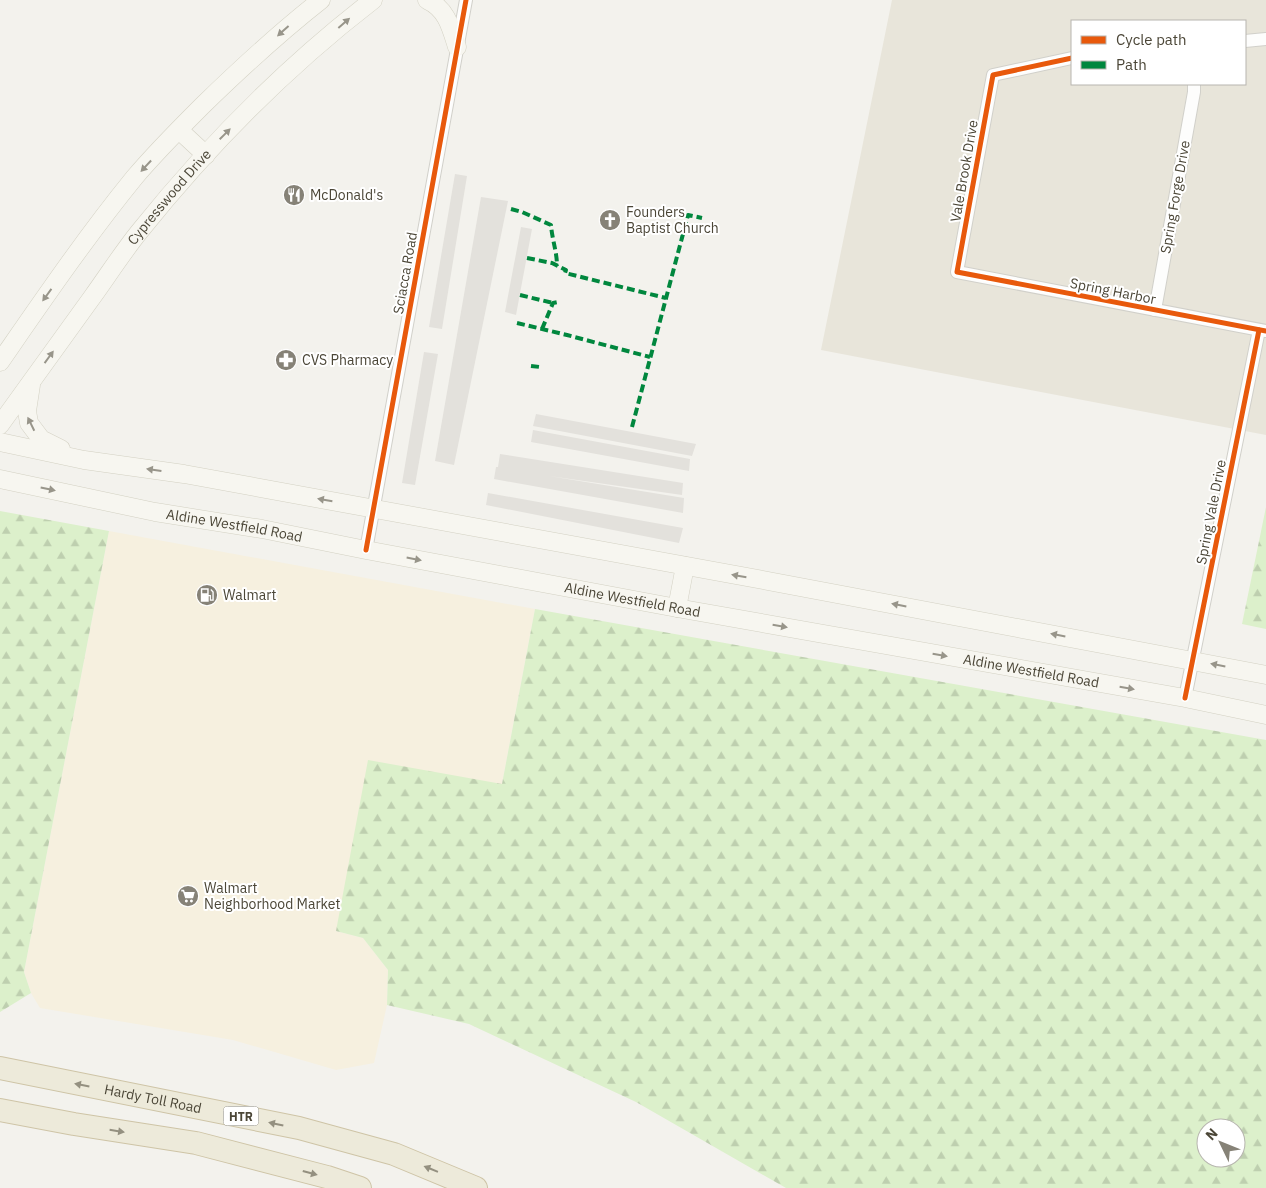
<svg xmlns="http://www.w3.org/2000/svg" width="1266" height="1188" viewBox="0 0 1266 1188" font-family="'IBM Plex Sans',sans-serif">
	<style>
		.residential { fill: #e8e5da; fill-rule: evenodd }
		.commercial { fill: #f6f0df }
		.forest { fill: url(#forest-firs); fill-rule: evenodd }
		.parking { fill: #e3e1dc }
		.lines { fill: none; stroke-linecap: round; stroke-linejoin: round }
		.street-casing { stroke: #d1d0ca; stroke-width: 14 }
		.secondary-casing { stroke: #d3d1c3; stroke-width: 19 }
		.highway-casing { stroke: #cec4a6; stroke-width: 24 }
		.street { stroke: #fdfdfc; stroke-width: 12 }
		.secondary { stroke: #f7f6f0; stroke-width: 18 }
		.highway { stroke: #edeada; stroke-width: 22 }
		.quiet { stroke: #00873e; stroke-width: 4; stroke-dasharray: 8 4; stroke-linecap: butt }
		.cycleway-casing { stroke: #fff; stroke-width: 8 }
		.cycleway { stroke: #e8590c; stroke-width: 5 }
		.oneway { fill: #98958a }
		.oneway2 { fill: #949080 }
		.labels { text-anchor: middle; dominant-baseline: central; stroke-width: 4; stroke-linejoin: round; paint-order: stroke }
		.shield { fill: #fff; stroke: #817e73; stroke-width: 1 }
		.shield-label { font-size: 12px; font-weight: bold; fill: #4b4637 }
		.street-label { font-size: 14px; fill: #4b4637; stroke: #fff }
		.poi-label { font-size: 14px; fill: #4b4637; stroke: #fff; text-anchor: start }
	</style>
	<defs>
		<pattern id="forest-firs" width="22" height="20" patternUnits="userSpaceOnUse" patternTransform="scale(1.25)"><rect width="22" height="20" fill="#dcf0cb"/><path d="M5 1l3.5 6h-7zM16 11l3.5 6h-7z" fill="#becfaf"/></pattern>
	</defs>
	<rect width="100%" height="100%" fill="#f3f2ed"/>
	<path class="residential" d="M892 0H1266V435L821 350ZM1072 21H1245V84H1072Z"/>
	<polygon class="commercial" points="109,531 535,609 502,784 336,931 363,938 388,970 387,1005 374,1063 336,1070 233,1040 40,1008 31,993 24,972"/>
	<g class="forest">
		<polygon points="1266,507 1266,629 1242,624"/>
		<polygon points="0,511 109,531 24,972 31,993 0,1012"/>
		<path d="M535 609 1266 740V1188H786L636 1102 469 1024 387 1005 388 970 363 938 336 931 368 760 502 784ZM1206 1128H1236V1158H1206Z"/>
	</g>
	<g class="parking">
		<polygon points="455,174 467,176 442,329 429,327"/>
		<polygon points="481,197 508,201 454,465 435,461"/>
		<polygon points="521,227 532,229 516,315 505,312"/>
		<polygon points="424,352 438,354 415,485 402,483"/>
		<polygon points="536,414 696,444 692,456 533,426"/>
		<polygon points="533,430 690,459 689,471 531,442"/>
		<polygon points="500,454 683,483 682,495 549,476 684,498 683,513 494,479 496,467 498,467"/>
		<polygon points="488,493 683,528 679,543 486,505"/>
	</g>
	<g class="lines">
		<g class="street-casing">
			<g id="street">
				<polyline points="1245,41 1266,39"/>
				<polyline points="1072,58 993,75 957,272 1266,331"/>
				<polyline points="1155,310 1194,92 1194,84"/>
				<polyline points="366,550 466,0"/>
				<polyline points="1185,698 1259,330"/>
			</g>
		</g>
		<g class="secondary-casing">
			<g id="secondary">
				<path d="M427 0C447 9 451 28 457 47"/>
				<polyline points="179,130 206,155"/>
				<path d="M0 362C43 300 86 237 134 178 155 153 179 129 202 106 240 69 279 33 321 0"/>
				<polyline points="31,385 27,411 29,423 41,439 61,449"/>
				<path id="s1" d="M0 425C31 382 62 339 93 296 108 275 123 252 139 232 208 146 286 67 373 0"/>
				<polyline points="0,442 84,460 184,474 763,580 1266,675"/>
				<path id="s2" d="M0 479 155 512 262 529 366 550 677 608 1185 698 1266 715"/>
				<polyline points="677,608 685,566"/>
			</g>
		</g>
		<g class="highway-casing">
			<g id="highway">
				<path id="s3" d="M0 1068 299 1128 394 1154 476 1188"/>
				<polyline points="0,1110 74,1124 196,1143 327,1177 360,1188"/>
			</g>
		</g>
		<use href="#street" class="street"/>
		<use href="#secondary" class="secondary"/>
		<use href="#highway" class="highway"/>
		<g class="quiet">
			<path d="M511 209 522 212 551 225C552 239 557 252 557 266"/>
			<polyline points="527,258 552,263 566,270 565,273 666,298"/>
			<polyline points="520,295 553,303"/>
			<polyline points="517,323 567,335 650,357"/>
			<polyline points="542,329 553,303 558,302"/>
			<polyline points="531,366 540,367"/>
			<polyline points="632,427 688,215 702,218"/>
		</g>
		<g class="cycleway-casing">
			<g id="cycleway">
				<polyline points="1072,58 993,75 957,272 1266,331"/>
				<polyline points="366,550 466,0"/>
				<polyline points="1185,698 1259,330"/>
			</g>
		</g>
		<use href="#cycleway" class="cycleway"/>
	</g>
	<defs><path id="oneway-solid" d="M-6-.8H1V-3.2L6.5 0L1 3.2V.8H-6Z" transform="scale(1.25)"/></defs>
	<g class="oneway">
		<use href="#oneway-solid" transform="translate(344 23) rotate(-41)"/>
		<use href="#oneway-solid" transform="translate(283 31) rotate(138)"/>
		<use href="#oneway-solid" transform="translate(225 134) rotate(-45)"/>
		<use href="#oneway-solid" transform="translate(146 166) rotate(133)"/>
		<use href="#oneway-solid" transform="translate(47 295) rotate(126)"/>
		<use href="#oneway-solid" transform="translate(49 357) rotate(-54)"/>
		<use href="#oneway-solid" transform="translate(31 424) rotate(-116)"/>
		<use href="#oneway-solid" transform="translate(154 470) rotate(-172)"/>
		<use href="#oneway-solid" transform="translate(48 489) rotate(12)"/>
		<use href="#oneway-solid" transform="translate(325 500) rotate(-170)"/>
		<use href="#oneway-solid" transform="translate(414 559) rotate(11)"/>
		<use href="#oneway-solid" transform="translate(739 576) rotate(-170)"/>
		<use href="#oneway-solid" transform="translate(899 605) rotate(-169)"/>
		<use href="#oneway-solid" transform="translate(780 626) rotate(10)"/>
		<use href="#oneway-solid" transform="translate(1058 635) rotate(-169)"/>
		<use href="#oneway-solid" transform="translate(940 655) rotate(10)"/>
		<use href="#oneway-solid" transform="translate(1218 665) rotate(-169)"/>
		<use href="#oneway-solid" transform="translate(1127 688) rotate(10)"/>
	</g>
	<g class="oneway2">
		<use href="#oneway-solid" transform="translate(82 1085) rotate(-169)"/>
		<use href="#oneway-solid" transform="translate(276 1124) rotate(-168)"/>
		<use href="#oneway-solid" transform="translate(117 1131) rotate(9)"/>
		<use href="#oneway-solid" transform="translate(431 1169) rotate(-158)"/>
		<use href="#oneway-solid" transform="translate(310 1173) rotate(15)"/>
	</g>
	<defs>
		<g id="restaurant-disc" transform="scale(1.125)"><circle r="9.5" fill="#868277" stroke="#fff"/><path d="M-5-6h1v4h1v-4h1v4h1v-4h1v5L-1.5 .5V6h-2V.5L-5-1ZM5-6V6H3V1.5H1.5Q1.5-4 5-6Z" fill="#fff"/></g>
		<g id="church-disc" transform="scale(1.125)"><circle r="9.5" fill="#868277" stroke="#fff"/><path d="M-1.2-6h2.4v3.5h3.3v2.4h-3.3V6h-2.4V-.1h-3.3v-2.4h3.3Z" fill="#fff"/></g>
		<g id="pharmacy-disc" transform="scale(1.125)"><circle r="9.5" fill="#868277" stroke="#fff"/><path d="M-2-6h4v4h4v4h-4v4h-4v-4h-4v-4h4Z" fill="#fff"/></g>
		<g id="fuel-disc" transform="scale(1.125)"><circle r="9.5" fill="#868277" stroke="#fff"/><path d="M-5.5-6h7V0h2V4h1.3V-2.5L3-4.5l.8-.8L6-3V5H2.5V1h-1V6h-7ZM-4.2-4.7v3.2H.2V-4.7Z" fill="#fff"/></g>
		<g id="supermarket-disc" transform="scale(1.125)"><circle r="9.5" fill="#868277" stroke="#fff"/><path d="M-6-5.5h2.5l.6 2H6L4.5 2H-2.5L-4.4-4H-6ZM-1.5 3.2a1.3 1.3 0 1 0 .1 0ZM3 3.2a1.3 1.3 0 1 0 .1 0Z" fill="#fff"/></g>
	</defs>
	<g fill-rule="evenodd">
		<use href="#restaurant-disc" x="294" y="195"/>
		<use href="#church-disc" x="610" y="220"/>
		<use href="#pharmacy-disc" x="286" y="360"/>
		<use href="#fuel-disc" x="207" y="595"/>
		<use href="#supermarket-disc" x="188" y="896"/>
	</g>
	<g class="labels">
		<rect class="shield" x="223.5" y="1106.5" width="35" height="19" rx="4"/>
		<g class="shield-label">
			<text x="241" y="1116">HTR</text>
		</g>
		<g class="street-label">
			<text transform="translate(964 171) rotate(-80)">Vale Brook Drive</text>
			<text transform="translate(1175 197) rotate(-80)">Spring Forge Drive</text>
			<text stroke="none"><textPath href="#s1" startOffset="284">Cypresswood Drive</textPath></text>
			<text transform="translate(405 273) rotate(-80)">Sciacca Road</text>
			<text transform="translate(1113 291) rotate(11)">Spring Harbor</text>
			<text transform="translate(1211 512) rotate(-79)">Spring Vale Drive</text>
			<text stroke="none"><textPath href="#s2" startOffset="239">Aldine Westfield Road</textPath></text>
			<text stroke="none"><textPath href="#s2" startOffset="644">Aldine Westfield Road</textPath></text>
			<text stroke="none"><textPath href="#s2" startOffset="1049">Aldine Westfield Road</textPath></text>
			<text stroke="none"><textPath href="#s3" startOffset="156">Hardy Toll Road</textPath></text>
		</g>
		<g class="poi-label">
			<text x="310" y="195">McDonald's</text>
			<text x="626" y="212">Founders<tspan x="626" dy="16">Baptist Church</tspan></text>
			<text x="302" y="360">CVS Pharmacy</text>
			<text x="223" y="595">Walmart</text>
			<text x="204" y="888">Walmart<tspan x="204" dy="16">Neighborhood Market</tspan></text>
		</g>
	</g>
	<rect x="1071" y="20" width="175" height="65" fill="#ffffff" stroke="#b7b5af"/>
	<rect x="1081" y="36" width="25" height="8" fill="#e8590c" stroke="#b7b5af"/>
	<text x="1116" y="45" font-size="15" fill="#4b4637">Cycle path</text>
	<rect x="1081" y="61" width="25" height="8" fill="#00873e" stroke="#b7b5af"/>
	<text x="1116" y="70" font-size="15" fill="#4b4637">Path</text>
	<g transform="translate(1221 1143) rotate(313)"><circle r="24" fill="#ffffff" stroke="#b7b5af"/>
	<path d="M0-4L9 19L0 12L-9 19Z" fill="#868277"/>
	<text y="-8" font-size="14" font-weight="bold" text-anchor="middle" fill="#4b4637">N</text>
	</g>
</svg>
